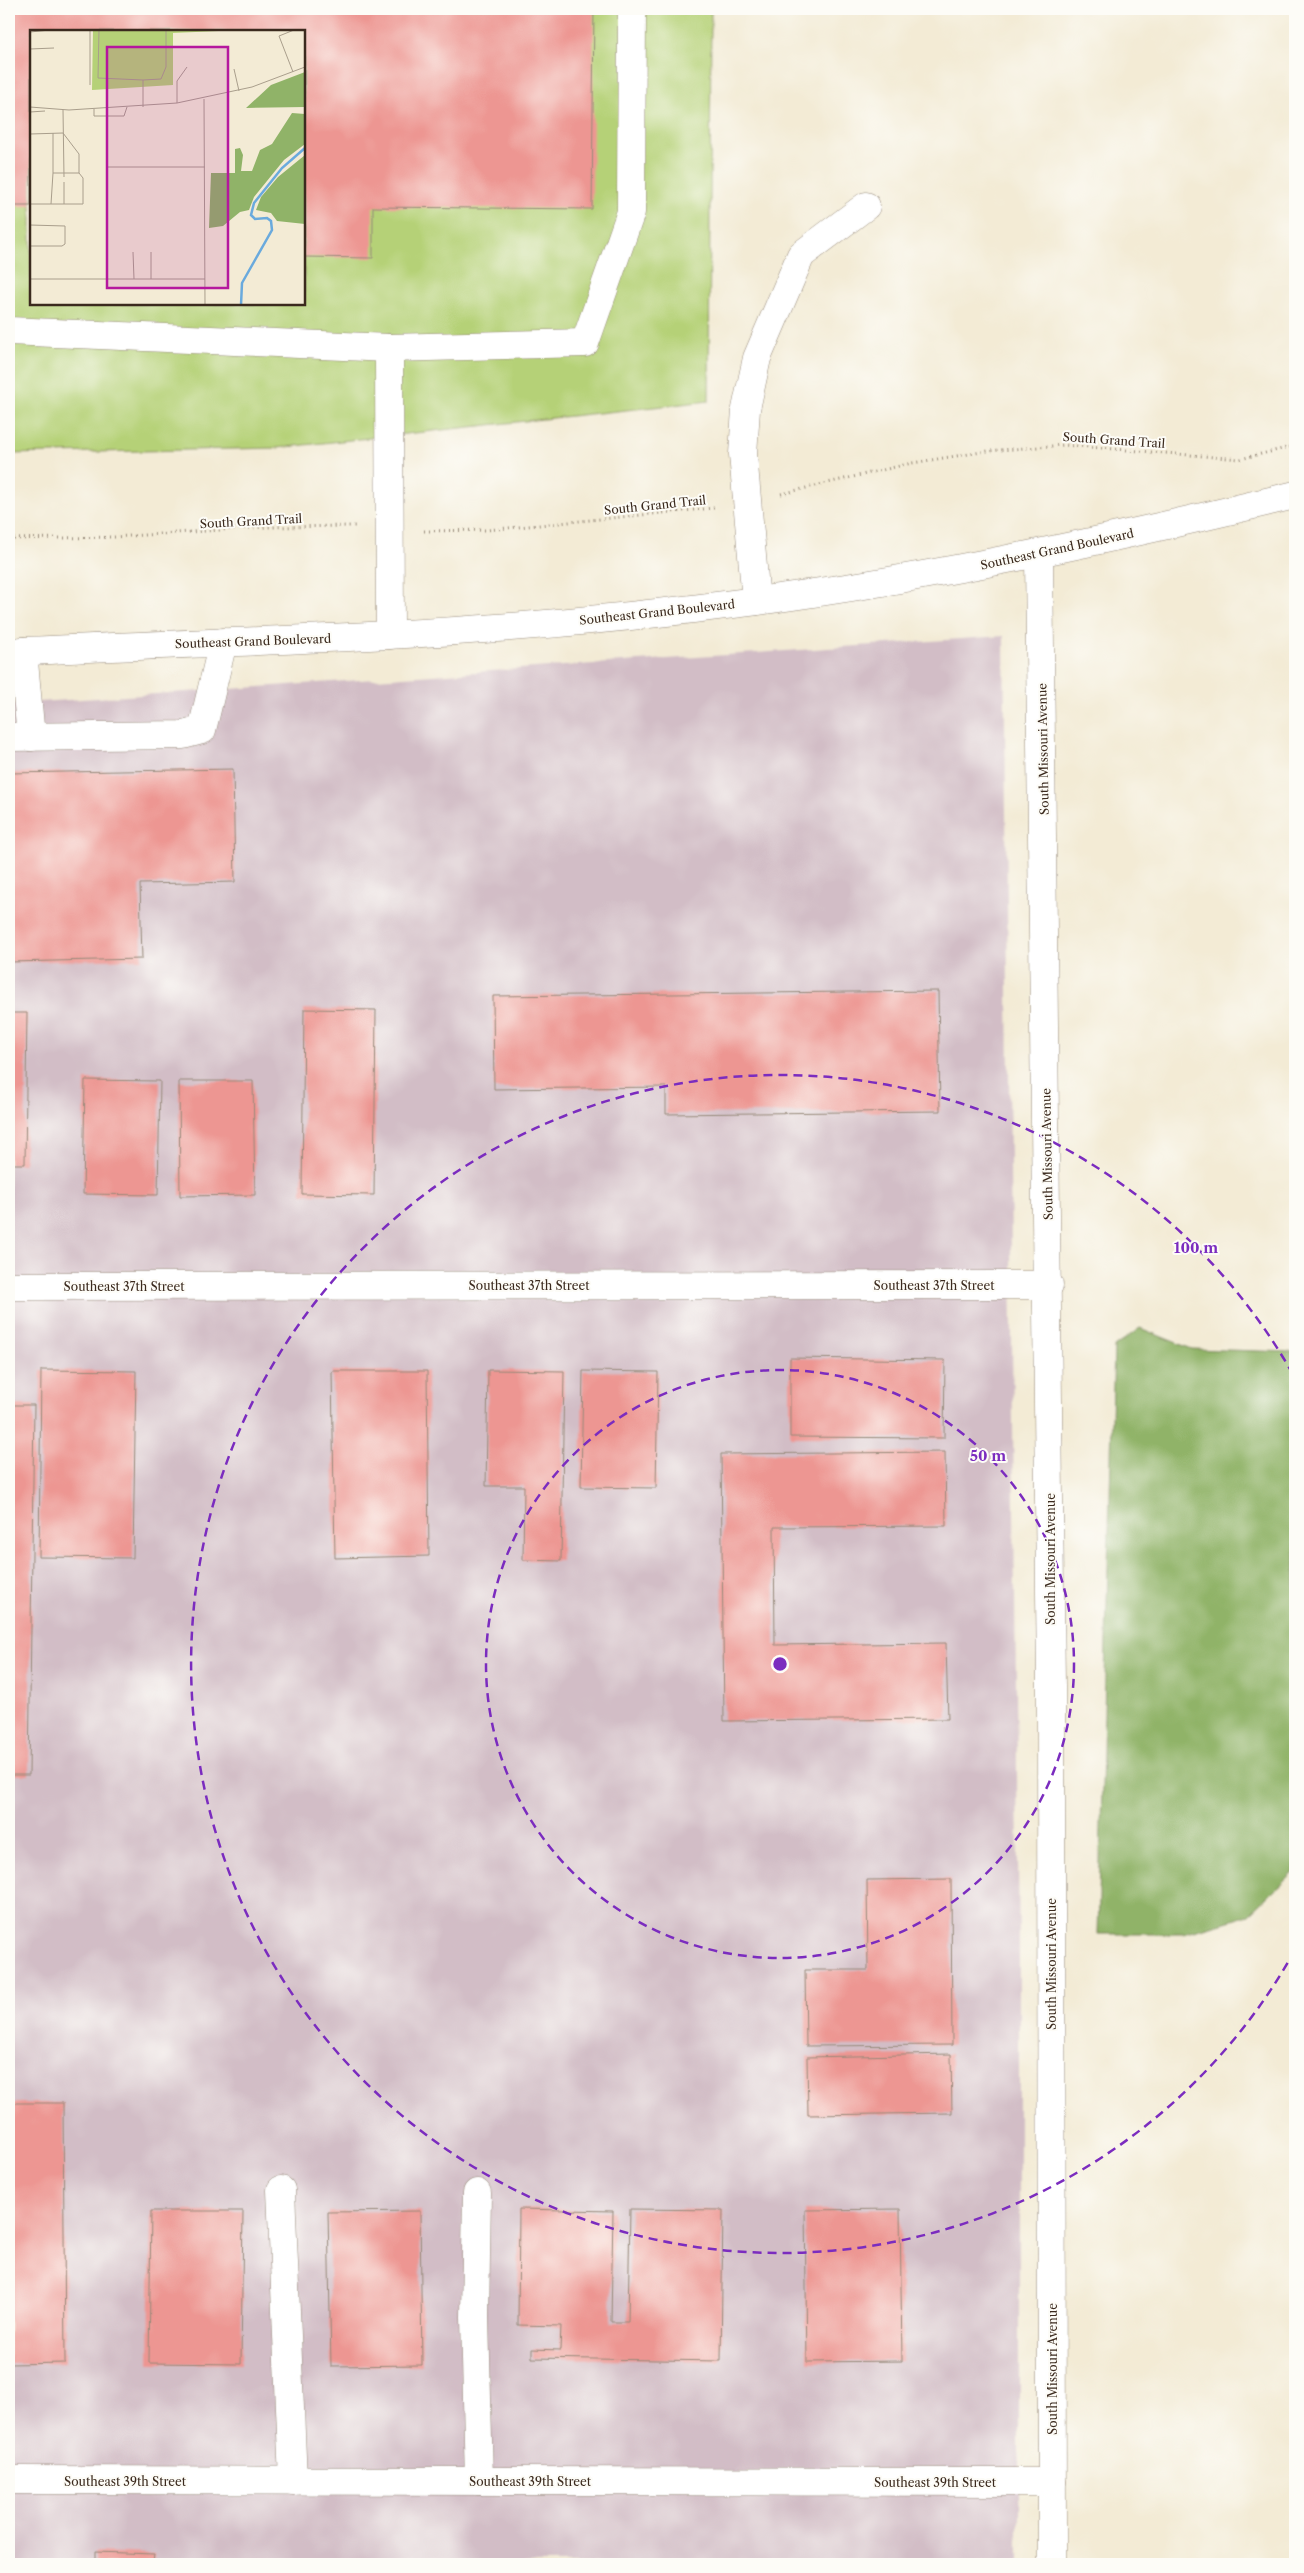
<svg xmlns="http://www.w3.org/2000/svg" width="1304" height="2573" viewBox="0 0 1304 2573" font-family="'Libre Caslon Text',serif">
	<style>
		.industrial { fill: #d2bdc6 }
		.green { fill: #b5d177; stroke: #787e4a; fill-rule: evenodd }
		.forest { fill: #90b368; stroke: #666e43 }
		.building { fill: #ed9692 }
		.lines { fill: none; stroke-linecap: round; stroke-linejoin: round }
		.minor-casing { stroke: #978a7a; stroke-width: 29 }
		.path { stroke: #978a7a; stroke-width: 3; stroke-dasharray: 1 4; stroke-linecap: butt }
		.minor { stroke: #fff; stroke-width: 28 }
		.ring { fill: none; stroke: #7b2cbf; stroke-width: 2.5; stroke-dasharray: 9 6 }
		.labels { text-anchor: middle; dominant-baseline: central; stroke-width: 4; stroke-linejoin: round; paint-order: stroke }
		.street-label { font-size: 12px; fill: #3b2a1e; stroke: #fdfcf7 }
		.inset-river { fill: none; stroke: #6aaadd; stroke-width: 2.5 }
		.inset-road { fill: none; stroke: #a99e8c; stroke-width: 1 }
		.view { fill: #b5179e; fill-opacity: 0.15; stroke: #b5179e; stroke-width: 2.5 }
		.inset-edge { fill: none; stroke: #3b2a1e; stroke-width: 2.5 }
		.centre { fill: #7b2cbf; stroke: #fdfcf7; stroke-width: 2.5 }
		.ring-label { font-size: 15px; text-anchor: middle; font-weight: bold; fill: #7b2cbf; stroke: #fdfcf7; stroke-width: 4; stroke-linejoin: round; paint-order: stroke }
	</style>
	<rect width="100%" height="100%" fill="#fdfcf7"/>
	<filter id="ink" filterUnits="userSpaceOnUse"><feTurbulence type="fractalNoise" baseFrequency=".02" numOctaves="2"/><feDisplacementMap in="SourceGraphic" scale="10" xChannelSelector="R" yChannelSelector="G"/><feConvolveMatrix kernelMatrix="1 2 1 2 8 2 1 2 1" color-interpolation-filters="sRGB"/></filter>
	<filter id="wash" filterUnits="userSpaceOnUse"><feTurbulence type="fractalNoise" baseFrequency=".0096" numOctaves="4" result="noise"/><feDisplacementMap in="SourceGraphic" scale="20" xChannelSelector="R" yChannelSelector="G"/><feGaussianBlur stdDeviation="1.12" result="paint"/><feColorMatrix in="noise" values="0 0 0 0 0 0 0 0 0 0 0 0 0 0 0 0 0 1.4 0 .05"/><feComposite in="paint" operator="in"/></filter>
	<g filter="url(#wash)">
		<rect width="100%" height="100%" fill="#f3ebd5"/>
		<polygon class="industrial" points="1004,636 1019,1947 1019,2564 9,2564 9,704"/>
		<path class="green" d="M9 9H711L709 401 277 448 9 454ZM31 31H304V304H31Z"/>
		<polygon class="forest" points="1140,1328 1192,1349 1295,1352 1295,1871 1249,1915 1184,1934 1098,1934 1114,1347"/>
		<g id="blocks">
			<g class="building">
				<polygon points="9,9 594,9 592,209 373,207 373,258 304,257 304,31 31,31 31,206 9,206"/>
				<polygon points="233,769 235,882 140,884 142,959 9,962 9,773"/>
				<polygon points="938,991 940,1111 666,1114 666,1087 494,1089 493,996"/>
				<polygon points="304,1009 376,1010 374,1195 302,1194"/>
				<polygon points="9,1013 27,1013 25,1164 9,1164"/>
				<polygon points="85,1080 160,1081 158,1195 83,1194"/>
				<polygon points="179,1081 253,1081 255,1195 180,1196"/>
				<polygon points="790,1358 945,1360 944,1438 790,1437"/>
				<polygon points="41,1370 136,1371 133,1558 39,1557"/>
				<polygon points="488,1370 564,1371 561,1561 523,1560 524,1486 486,1486"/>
				<polygon points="332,1371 427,1371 429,1556 335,1558"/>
				<polygon points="583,1371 658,1372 656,1488 581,1487"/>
				<polygon points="9,1405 34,1405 29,1775 9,1775"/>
				<polygon points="945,1452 946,1526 774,1527 775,1645 946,1643 948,1719 724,1721 721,1454"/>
				<polygon points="951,1879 952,2045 806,2046 805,1970 868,1970 867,1880"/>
				<polygon points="951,2054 952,2113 808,2115 807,2057"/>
				<polygon points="9,2103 63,2103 65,2363 9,2364"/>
				<polygon points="519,2209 613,2211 611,2322 628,2322 630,2209 723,2210 721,2361 532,2358 532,2349 560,2350 561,2326 518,2325"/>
				<polygon points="900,2209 902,2361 807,2362 805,2210"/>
				<polygon points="151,2211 243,2211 241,2364 149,2363"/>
				<polygon points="420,2211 422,2365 331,2366 328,2212"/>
				<polygon points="95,2552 154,2554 153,2564 95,2564"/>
			</g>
		</g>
	</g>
	<g filter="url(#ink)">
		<use href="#blocks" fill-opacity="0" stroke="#978a7a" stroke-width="1"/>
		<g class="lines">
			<g class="minor-casing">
				<g id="minor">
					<polyline points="9,331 389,348 585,343 631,212 632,9"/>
					<polyline points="389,348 390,635"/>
					<polyline points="1039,554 1051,1686 1052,2564"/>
					<polyline points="756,601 743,454 746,409 757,358 801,255 866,206"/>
					<polyline points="23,651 31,737"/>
					<path d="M9 652C135 645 261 642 387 635 510 629 635 617 757 601 939 577 1117 538 1295 495"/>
					<polyline points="9,737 183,735 202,730 223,642"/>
					<polyline points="9,1286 1049,1285"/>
					<polyline points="281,2190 293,2481"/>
					<polyline points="477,2193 475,2317 479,2481"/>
					<polyline points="9,2480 1052,2482"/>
				</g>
			</g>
			<g class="path">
				<polyline points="781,494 912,463 988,451 1064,445 1240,459 1295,446"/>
				<polyline points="424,531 487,530 714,508"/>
				<polyline points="9,539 114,537 267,527 355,526"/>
			</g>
			<use href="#minor" class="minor"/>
		</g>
	</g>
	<g class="ring">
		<circle cx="780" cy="1664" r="294"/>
		<path d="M1295 1950A589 589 0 1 1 1295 1378"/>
	</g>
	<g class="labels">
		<g class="street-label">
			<text transform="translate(1114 440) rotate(4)">South Grand Trail</text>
			<text transform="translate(655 505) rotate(-6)">South Grand Trail</text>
			<text transform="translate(251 521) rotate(-3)">South Grand Trail</text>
			<text transform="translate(1057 549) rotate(-12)">Southeast Grand Boulevard</text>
			<text transform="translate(657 612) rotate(-6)">Southeast Grand Boulevard</text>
			<text transform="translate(253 641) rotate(-2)">Southeast Grand Boulevard</text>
			<text transform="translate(1043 749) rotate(-91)">South Missouri Avenue</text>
			<text transform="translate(1047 1154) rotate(-91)">South Missouri Avenue</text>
			<text x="529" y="1285">Southeast 37th Street</text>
			<text x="934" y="1285">Southeast 37th Street</text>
			<text x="124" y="1286">Southeast 37th Street</text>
			<text transform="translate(1050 1559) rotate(-90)">South Missouri Avenue</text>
			<text transform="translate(1051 1964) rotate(-90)">South Missouri Avenue</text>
			<text transform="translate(1052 2369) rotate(-90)">South Missouri Avenue</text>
			<text x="125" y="2481">Southeast 39th Street</text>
			<text x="530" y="2481">Southeast 39th Street</text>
			<text x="935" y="2482">Southeast 39th Street</text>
		</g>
	</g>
	<g transform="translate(30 30)">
		<rect width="275" height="275" fill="#f3ebd5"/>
		<path d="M63 0H211L143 3V55L62 60Z" fill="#b5d177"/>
		<path d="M275 42V77L216 78 241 55ZM262 83 275 84V114L254 130 224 167 219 180 210 182 193 196 179 198 181 143H205V119L210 118 213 125 211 141H222L230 120 242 114ZM275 125V194L247 191 241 183 226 180 231 167 248 147Z" fill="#90b368"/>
		<path class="inset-river" d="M211 275 212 253 242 200 241 191 237 188 225 189 221 185 224 173 252 138 275 118"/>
		<path class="inset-road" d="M60 0V55M69 0 68 48 113 50 131 49 136 37V0M0 2 20 0M0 14V19L24 18M204 39 209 61M263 42 249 6 264 0M113 50V77M174 69 175 275M147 73V51L157 37M0 77 39 80 147 73 222 57 275 37M64 79V86H94L97 77M33 80 34 147M0 82 15 81M23 103V143H49V124L33 103M0 104 33 103M0 105V82M76 137H175M34 152V174M0 174H53V148L49 143M21 174 23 143M0 195 35 196V214L32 216H0M103 222 104 249M121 222V249M0 249H175"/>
		<path class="view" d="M77 17H198V258H77Z"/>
		<rect width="275" height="275" class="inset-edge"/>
	</g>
	<circle cx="780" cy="1664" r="8" class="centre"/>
	<g class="ring-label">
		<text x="1196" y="1253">100 m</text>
		<text x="988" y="1461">50 m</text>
	</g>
	<rect width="1304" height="2573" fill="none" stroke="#fdfcf7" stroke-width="30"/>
</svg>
